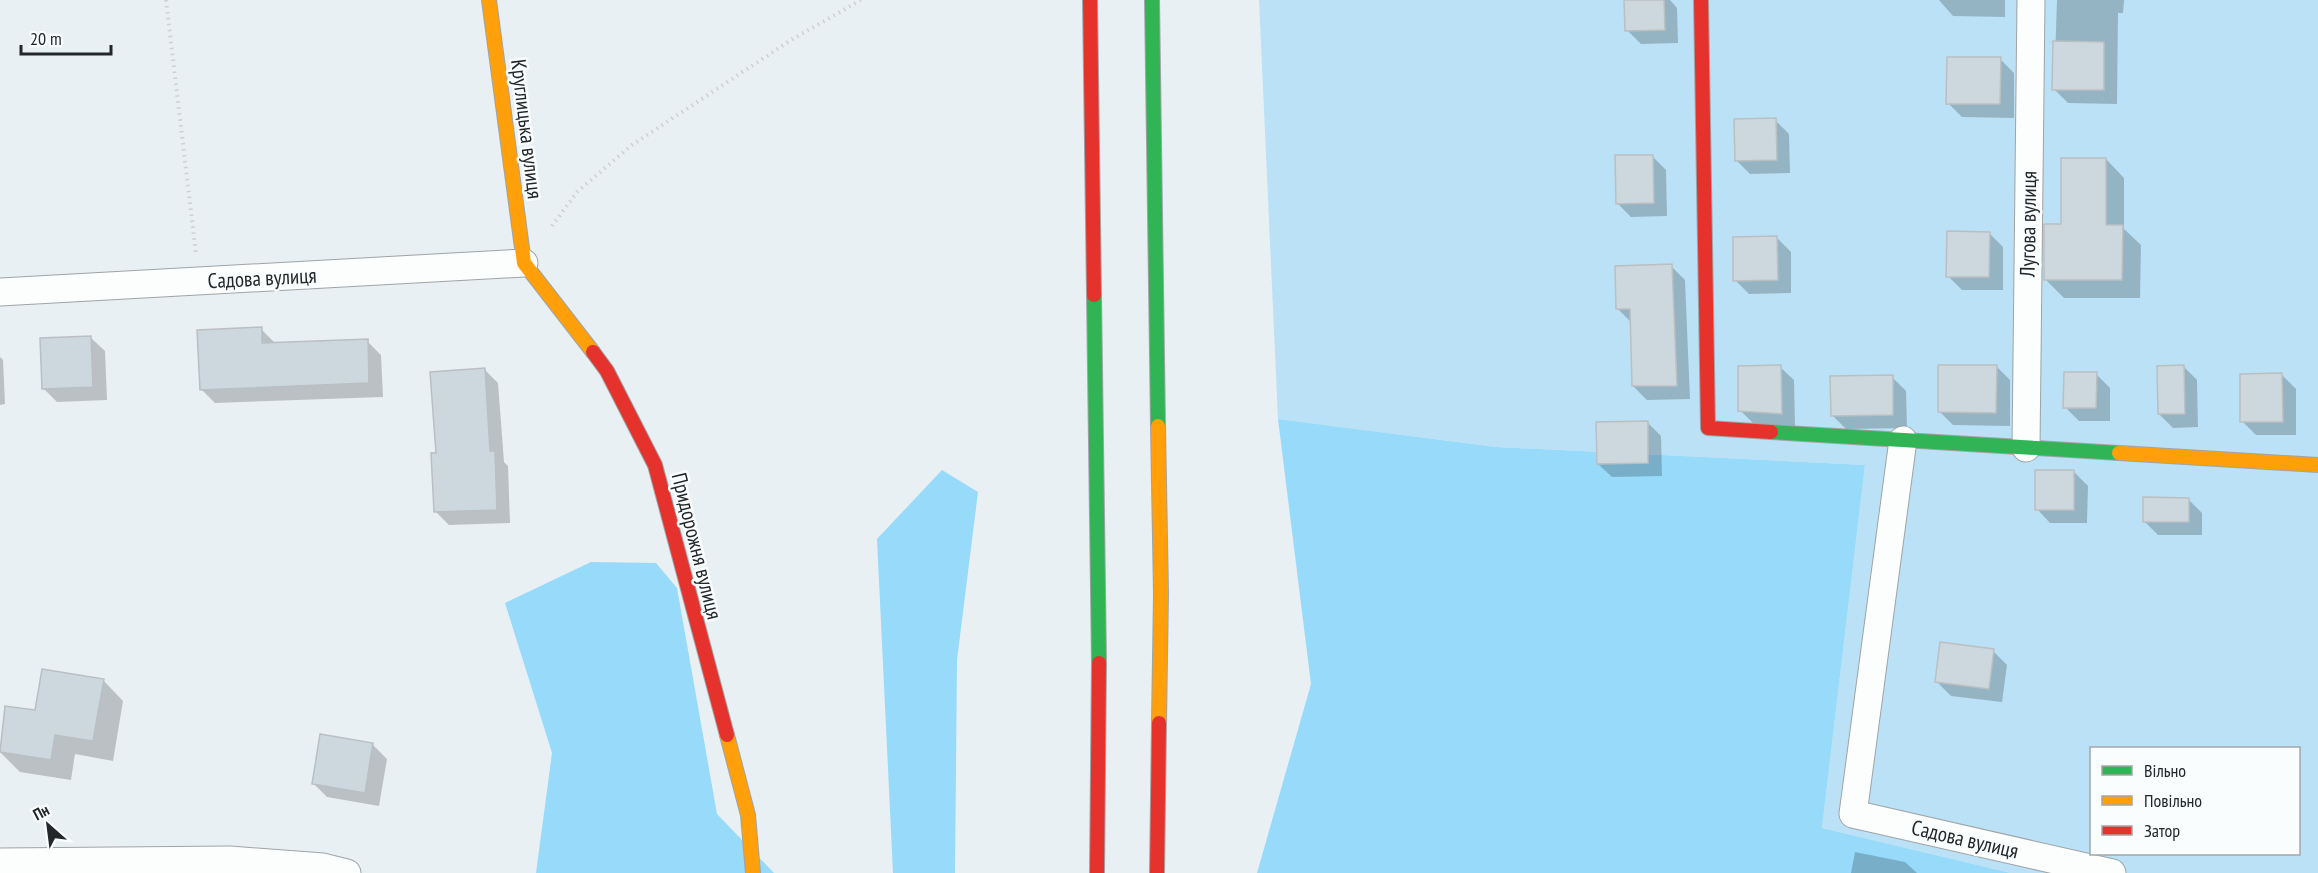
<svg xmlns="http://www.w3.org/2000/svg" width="2318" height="873" viewBox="0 0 2318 873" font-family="'PT Sans Narrow',sans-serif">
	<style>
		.green { fill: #bae1f6; fill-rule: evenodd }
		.forest { fill: #97dafa }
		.shadow { fill: #0003 }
		.building { fill: #cdd8de; stroke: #babfc2; stroke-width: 1.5 }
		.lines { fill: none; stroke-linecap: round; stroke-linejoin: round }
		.street-casing { stroke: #9fa4a6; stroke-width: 29 }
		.fast-casing { stroke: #9fa4a6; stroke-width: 16 }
		.slow-casing { stroke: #9fa4a6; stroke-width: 16 }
		.jam-casing { stroke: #9fa4a6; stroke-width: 16 }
		.path { stroke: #ced0d1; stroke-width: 4; stroke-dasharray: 1.5 4.5; stroke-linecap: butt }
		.street { stroke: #fcfdfd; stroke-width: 27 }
		.fast { stroke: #30b455; stroke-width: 14 }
		.slow { stroke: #ff9f0a; stroke-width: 14 }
		.jam { stroke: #e5322d; stroke-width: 14 }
		.labels { text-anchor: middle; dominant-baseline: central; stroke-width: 5; stroke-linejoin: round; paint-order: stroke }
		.street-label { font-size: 21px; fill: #23272a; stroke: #fafdfe }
	</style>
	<rect width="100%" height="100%" fill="#e9f0f4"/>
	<path class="green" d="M1259 0H2318V873H2011L1822 828 1865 465 1496 447 1278 419ZM2092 748H2298V854H2092Z"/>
	<g class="forest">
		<polygon points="1278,419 1496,447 1865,465 1822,828 2011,873 1257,873 1311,684"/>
		<polygon points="942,470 978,492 957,660 955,873 893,873 877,539"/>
		<polygon points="591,562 656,563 677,588 717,814 774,873 536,873 552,753 505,603"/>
	</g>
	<g class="shadow">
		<polygon points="1626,0 1670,0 1677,8 1678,43 1641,44 1627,30"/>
		<polygon points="1939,0 2005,0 2005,17 1953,16"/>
		<polygon points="2057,0 2124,0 2123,13 2118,13 2117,104 2068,103 2054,89"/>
		<polygon points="2000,59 2014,73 2014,118 1962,117 1948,103"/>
		<polygon points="1775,120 1789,134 1790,173 1750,174 1736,160"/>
		<polygon points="1652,156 1666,170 1667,216 1631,217 1617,203"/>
		<polygon points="2106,159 2124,178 2124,229 2141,245 2140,298 2064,298 2045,279"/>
		<polygon points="1989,233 2003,247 2003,290 1962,290 1948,276"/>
		<polygon points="1777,238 1791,252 1791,293 1749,294 1735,280"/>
		<polygon points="1671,266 1685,280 1690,399 1647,400 1633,386 1631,322 1617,308"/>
		<polygon points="261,329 275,343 367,341 381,355 383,397 215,403 201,389"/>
		<polygon points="91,338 105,351 107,400 57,402 43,388"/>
		<polygon points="0,357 3,360 5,404 0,405"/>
		<polygon points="1996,366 2010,380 2010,426 1953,425 1939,411"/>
		<polygon points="2183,366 2197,380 2198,427 2173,428 2159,414"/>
		<polygon points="1780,367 1794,380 1795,427 1754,424 1740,410"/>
		<polygon points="484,369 498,383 504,462 508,466 510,523 449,525 435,511 438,454"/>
		<polygon points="2096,374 2110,388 2110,421 2079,421 2065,407"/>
		<polygon points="2282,375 2296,389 2296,435 2256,435 2242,421"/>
		<polygon points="1892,377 1906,391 1907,428 1846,429 1832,415"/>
		<polygon points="1647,422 1661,436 1662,476 1612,477 1598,464"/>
		<polygon points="2074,472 2088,486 2087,523 2050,523 2037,509"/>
		<polygon points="2188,499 2202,513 2202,535 2158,535 2144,521"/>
		<polygon points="1993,651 2007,665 2002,702 1951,696 1937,682"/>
		<polygon points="103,680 123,701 113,761 75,754 71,780 20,772 0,752 7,707 36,712"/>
		<polygon points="373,745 387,759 379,806 327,797 314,784"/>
		<polygon points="1855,852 1905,862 1917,873 1851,873"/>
	</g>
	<g class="building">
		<polygon points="1624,0 1664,0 1665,30 1625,31"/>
		<polygon points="2053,41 2104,42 2104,90 2052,90"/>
		<polygon points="1947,57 2001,57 2000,104 1946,104"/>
		<polygon points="1776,118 1777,160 1735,161 1734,119"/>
		<polygon points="1615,155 1653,155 1654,203 1616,204"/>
		<polygon points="2061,158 2106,158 2106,225 2123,225 2122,280 2044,280 2044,224 2061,224"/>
		<polygon points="1947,231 1990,232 1989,277 1946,277"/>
		<polygon points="1777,236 1778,280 1733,281 1733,237"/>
		<polygon points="1672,264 1677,386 1632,386 1630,309 1616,309 1615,266"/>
		<polygon points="262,327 262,343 368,339 369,383 200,390 197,330"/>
		<polygon points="91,336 93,387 42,389 40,338"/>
		<polygon points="1781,365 1782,414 1738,411 1738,366"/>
		<polygon points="1938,365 1997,365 1996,413 1938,412"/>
		<polygon points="2184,365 2185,414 2158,414 2157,366"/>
		<polygon points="485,368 490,451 495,451 497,510 434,512 431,453 436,453 430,372"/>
		<polygon points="2064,372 2097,372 2096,408 2063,408"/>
		<polygon points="2282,373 2283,422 2240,422 2240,374"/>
		<polygon points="1893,375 1893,415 1831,416 1830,376"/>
		<polygon points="1648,421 1648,463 1597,464 1596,422"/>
		<rect x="2035" y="470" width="39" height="40"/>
		<polygon points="2143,497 2189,498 2189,522 2143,522"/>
		<polygon points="1940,642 1994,649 1989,689 1935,682"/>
		<polygon points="42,669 104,679 93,741 55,735 51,760 0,752 5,706 35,710"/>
		<polygon points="320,734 373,743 365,793 312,784"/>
	</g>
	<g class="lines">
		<g class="street-casing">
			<g id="street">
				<polyline points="0,292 524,263"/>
				<polyline points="1903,440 1853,814 2112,873"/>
				<polyline points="2026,448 2031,0"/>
				<polyline points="0,862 230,860 323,867 347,873"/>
			</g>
		</g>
		<g class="fast-casing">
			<g id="fast">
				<polyline points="1152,0 1158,426"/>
				<polyline points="1094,295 1099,663"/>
				<polyline points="1771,432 2119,453"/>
			</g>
		</g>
		<g class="slow-casing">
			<g id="slow">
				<polyline points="489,0 524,263 593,352"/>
				<polyline points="1158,426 1161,594 1159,723"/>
				<polyline points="2119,453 2318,465"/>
				<polyline points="727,735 748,815 753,873"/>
			</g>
		</g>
		<g class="jam-casing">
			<g id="jam">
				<polyline points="1090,0 1094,295"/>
				<polyline points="1701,0 1708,428 1771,432"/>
				<polyline points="593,352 607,371 655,465 727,735"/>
				<polyline points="1097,873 1099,663"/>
				<polyline points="1157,873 1159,723"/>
			</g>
		</g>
		<g class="path">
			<polyline points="166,0 196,254"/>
			<polyline points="552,226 577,192 632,145 791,40 861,0"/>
		</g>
		<use href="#street" class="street"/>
		<use href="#fast" class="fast"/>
		<use href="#slow" class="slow"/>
		<use href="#jam" class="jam"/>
	</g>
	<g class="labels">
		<g class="street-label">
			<text transform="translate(527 129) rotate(83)">Круглицька вулиця</text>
			<text transform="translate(2028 224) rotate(-89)">Лугова вулиця</text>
			<text transform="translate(262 278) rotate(-3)">Садова вулиця</text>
			<text transform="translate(697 546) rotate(76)">Придорожня вулиця</text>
			<text transform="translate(1965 839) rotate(13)">Садова вулиця</text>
		</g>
	</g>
	<rect x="2090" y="747" width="210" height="108" fill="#fafdfe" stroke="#a4a7a9" stroke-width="1.5"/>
	<rect x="2102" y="766" width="30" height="9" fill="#30b455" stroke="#a4a7a9" stroke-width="1.5"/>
	<text x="2144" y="777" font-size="18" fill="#23272a">Вільно</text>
	<rect x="2102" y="796" width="30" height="9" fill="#ff9f0a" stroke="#a4a7a9" stroke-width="1.5"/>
	<text x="2144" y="807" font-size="18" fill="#23272a">Повільно</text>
	<rect x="2102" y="826" width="30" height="9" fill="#e5322d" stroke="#a4a7a9" stroke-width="1.5"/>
	<text x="2144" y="837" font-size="18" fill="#23272a">Затор</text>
	<g transform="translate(48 825) rotate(332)" stroke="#fafdfe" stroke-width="4.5" paint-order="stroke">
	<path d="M0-4.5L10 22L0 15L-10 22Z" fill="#23272a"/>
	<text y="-9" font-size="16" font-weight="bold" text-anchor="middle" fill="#23272a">Пн</text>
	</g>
	<path d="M21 45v9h90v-9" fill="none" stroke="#23272a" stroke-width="3"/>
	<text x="30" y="45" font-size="18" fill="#23272a" stroke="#fafdfe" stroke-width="4.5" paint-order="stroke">20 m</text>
</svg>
